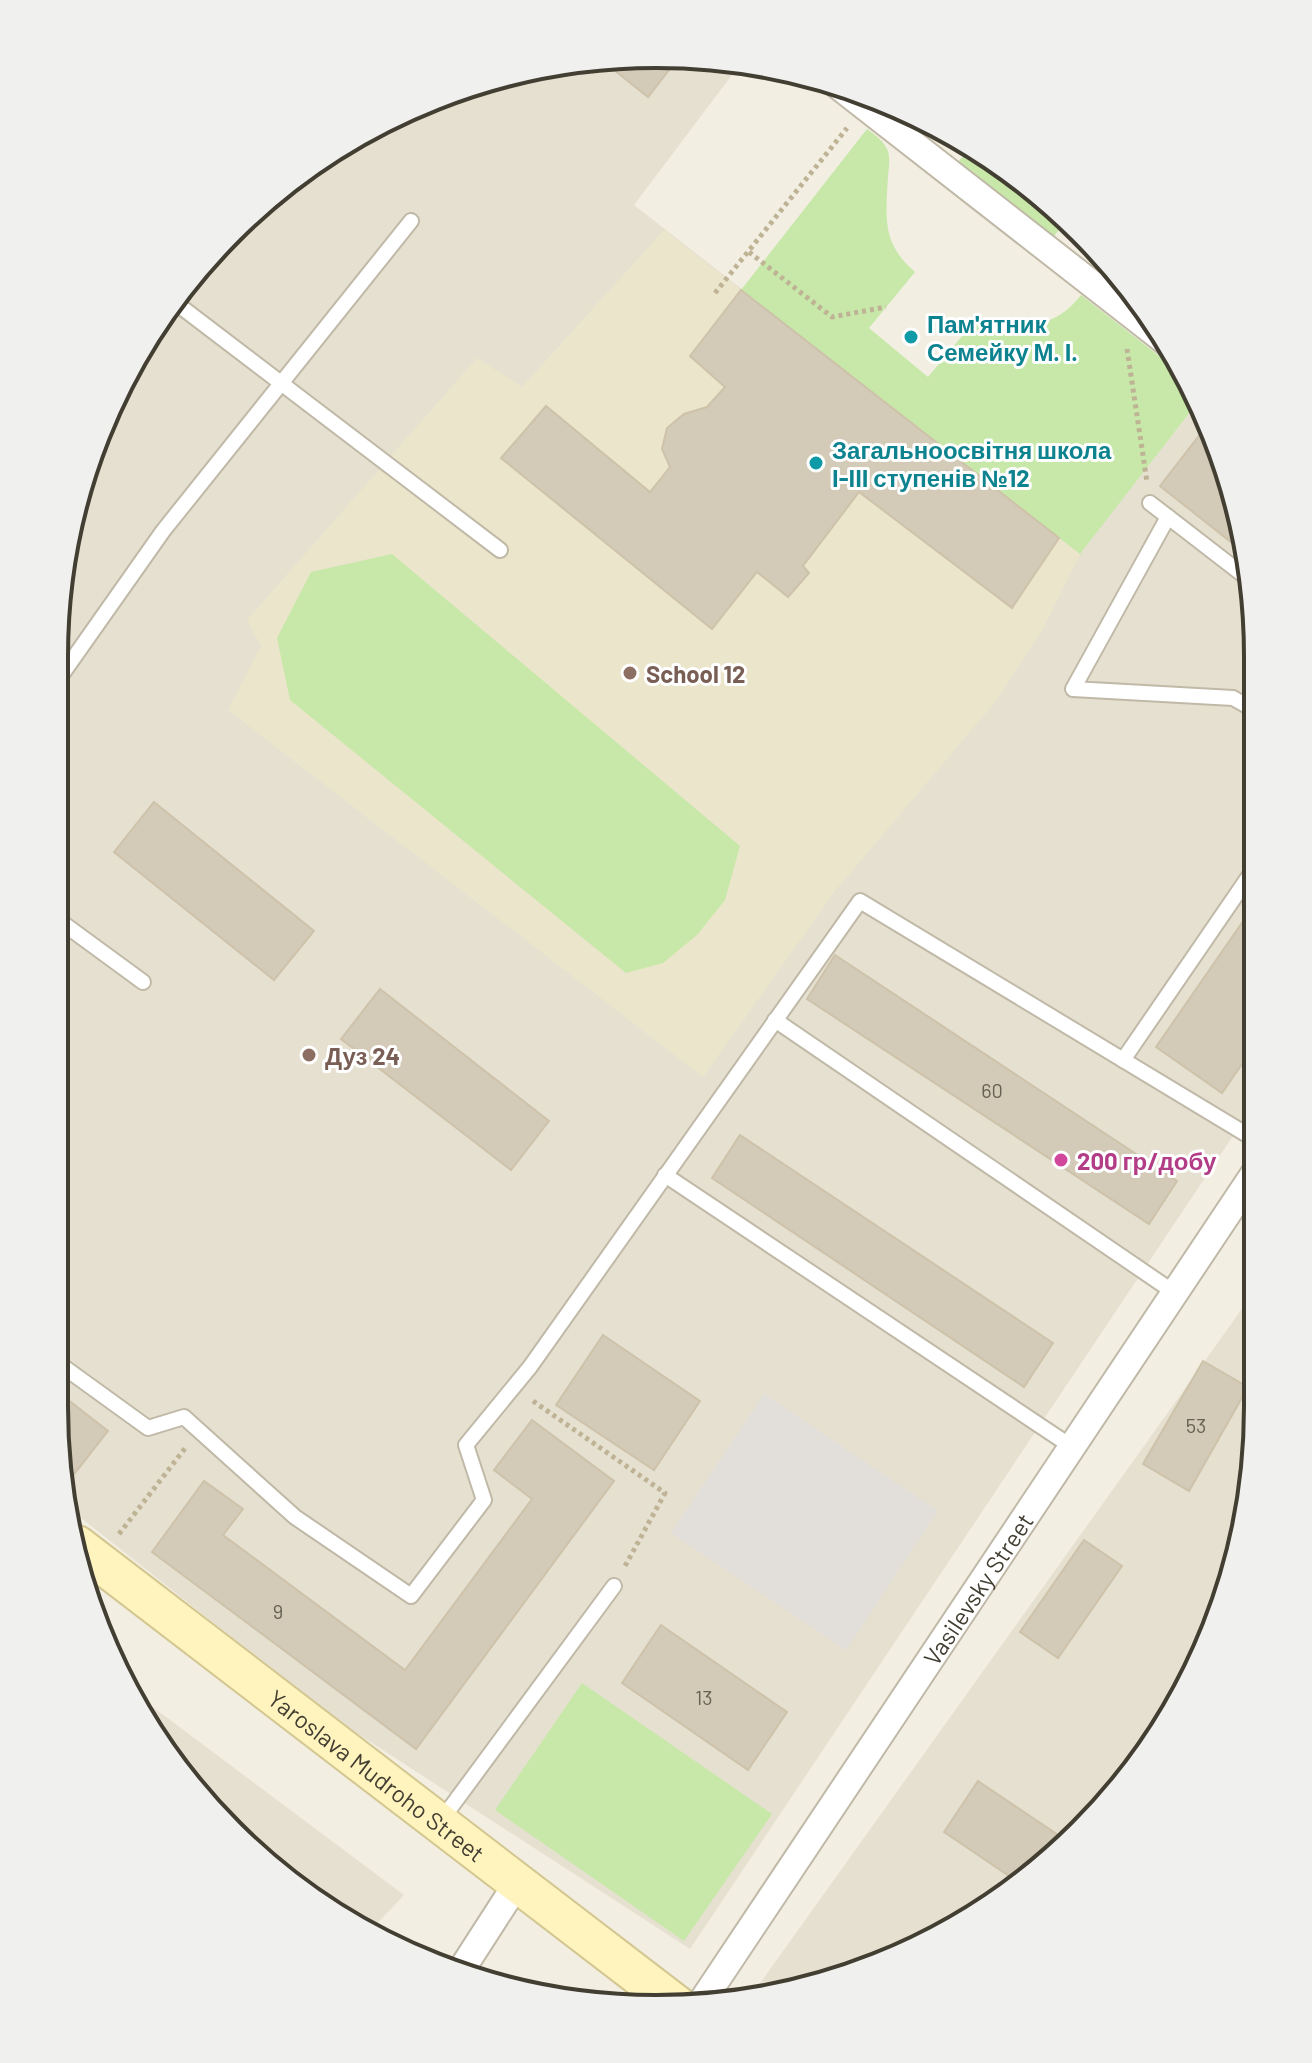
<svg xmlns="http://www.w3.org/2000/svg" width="1312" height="2063" viewBox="0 0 1312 2063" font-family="Barlow,sans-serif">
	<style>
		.residential { fill: #e6e0d0 }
		.education { fill: #ebe5cb }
		.green { fill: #c7e8a9 }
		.parking { fill: #e2dfdb }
		.building { fill: #d3cab7; stroke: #cec3aa; stroke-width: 2 }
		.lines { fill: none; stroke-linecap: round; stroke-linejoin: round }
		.lane-casing { stroke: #c0b9a7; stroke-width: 18 }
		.street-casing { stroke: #c0b9a7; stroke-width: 30 }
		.secondary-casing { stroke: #d3c690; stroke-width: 42 }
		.path { stroke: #bfb395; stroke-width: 5; stroke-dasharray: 4 4; stroke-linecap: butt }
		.lane { stroke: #fff; stroke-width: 14 }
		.street { stroke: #fff; stroke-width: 26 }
		.secondary { stroke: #fff4be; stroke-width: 38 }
		.culture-dot { fill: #0f9aa8; stroke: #fff; stroke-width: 3 }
		.education-dot { fill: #8d6e63; stroke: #fff; stroke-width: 3 }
		.hotel-dot { fill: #d1479c; stroke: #fff; stroke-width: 3 }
		.labels { text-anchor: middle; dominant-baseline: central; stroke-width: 6; stroke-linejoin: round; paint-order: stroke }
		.number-label { font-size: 20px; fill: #676153 }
		.culture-label { font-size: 24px; font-weight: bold; fill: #0d838f; stroke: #fff; text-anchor: start }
		.education-label { font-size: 24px; font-weight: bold; fill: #785e54; stroke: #fff; text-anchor: start }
		.hotel-label { font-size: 24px; font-weight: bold; fill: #b23c85; stroke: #fff; text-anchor: start }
		.street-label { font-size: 24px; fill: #433e32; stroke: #fff }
		.rim { fill: none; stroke: #433e32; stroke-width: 4 }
	</style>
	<rect width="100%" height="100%" fill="#f2eee2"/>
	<g class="residential">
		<polygon points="696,55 741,63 634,205 1080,553 1197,403 1237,500 1257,616 1255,1103 690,1949 335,1719 71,1510 54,1407 59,578 100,426 179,289 259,203 355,134 463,86 578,59"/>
		<polygon points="1254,1292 1253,1485 1212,1637 1133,1774 991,1907 812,1988 751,1996"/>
		<polygon points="130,1690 404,1895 372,1929 290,1885 156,1742"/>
	</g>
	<polygon class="education" points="664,230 1080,554 1044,627 996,701 835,891 703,1077 228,710 261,646 247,620 477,358 522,387"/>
	<g class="green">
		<path d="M867 129C875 135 884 141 888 151 890 158 889 168 888 176 886 217 881 243 915 272L869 328 928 377 973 323 982 326C1025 324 1052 332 1081 295L1186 377 1197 403 1080 554 741 290Z"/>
		<polygon points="971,146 1023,179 1067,220 1051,240 955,166"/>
		<polygon points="392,554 740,846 725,900 697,935 663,963 626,973 290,700 277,638 311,572"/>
		<polygon points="582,1683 772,1814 684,1941 495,1810"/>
	</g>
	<polygon class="parking" points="764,1394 938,1511 846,1650 671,1533"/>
	<g class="building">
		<polygon points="680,56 648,97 599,58"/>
		<polygon points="741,290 1059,538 1012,608 859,492 803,566 809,573 788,597 757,572 712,629 501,458 546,406 650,492 670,467 662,449 667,428 684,414 707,407 725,387 690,356"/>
		<polygon points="1205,428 1209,432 1237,500 1246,554 1160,486"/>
		<polygon points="154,802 314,931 274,980 114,852"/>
		<polygon points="1255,904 1255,1045 1222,1093 1156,1047"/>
		<polygon points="835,955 1177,1181 1149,1224 807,999"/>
		<polygon points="380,989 549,1121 511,1170 341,1039"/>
		<polygon points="740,1135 1053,1343 1024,1387 712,1178"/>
		<polygon points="603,1335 700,1401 654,1470 556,1405"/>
		<polygon points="1203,1361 1248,1387 1189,1491 1143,1464"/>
		<polygon points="54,1389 108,1431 68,1482 54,1407"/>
		<polygon points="532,1420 614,1481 416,1749 152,1552 204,1481 243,1509 223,1535 405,1670 532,1499 494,1470"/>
		<polygon points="1084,1540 1122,1566 1058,1658 1020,1632"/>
		<polygon points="661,1625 787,1712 748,1770 622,1683"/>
		<polygon points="978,1781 1064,1839 1018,1882 944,1832"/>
	</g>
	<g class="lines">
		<g class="lane-casing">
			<g id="lane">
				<polyline points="172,300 500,550"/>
				<polyline points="1150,503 1251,581"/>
				<polyline points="1168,517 1073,689 1233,698 1256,711"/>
				<polyline points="58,680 163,531 411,221"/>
				<polyline points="57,919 143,982"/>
				<polyline points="775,1020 1175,1293"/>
				<polyline points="1123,1060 1256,866"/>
				<polyline points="665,1175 1072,1447"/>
				<polyline points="54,1360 148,1428 184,1417 295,1517 411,1596 484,1500 466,1445 530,1367 860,901 1254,1139"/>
				<polyline points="440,1822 614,1586"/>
			</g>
		</g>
		<g class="street-casing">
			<g id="street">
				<polyline points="836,84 1169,344"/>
				<polyline points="458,1975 516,1885"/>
				<path id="s1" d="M701 2003 1254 1174"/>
			</g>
		</g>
		<g class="secondary-casing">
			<g id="secondary">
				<path id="s2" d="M77 1545 678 2006"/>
			</g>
		</g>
		<g class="path">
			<polyline points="749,252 832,317 886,307"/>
			<polyline points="715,293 847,128"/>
			<polyline points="1127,349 1147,482"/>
			<polyline points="533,1401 665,1493 624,1568"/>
			<polyline points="119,1534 186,1447"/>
		</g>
		<use href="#lane" class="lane"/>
		<use href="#street" class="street"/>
		<use href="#secondary" class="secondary"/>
	</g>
	<g class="culture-dot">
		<circle cx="911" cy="337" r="8"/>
		<circle cx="816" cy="463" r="8"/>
	</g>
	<g class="education-dot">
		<circle cx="630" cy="673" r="8"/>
		<circle cx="309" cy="1055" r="8"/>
	</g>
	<circle class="hotel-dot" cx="1061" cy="1160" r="8"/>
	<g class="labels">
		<g class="number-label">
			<text x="992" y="1090">60</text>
			<text x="1196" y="1425">53</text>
			<text x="278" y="1611">9</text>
			<text x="704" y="1697">13</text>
		</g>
		<g class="culture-label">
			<text x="927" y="323">Пам'ятник<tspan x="927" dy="28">Семейку М. І.</tspan></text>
			<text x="832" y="449">Загальноосвітня школа<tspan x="832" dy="28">І-ІІІ ступенів №12</tspan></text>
		</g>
		<g class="education-label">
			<text x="646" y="673">School 12</text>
			<text x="325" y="1055">Дуз 24</text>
		</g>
		<g class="hotel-label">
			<text x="1077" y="1160">200 гр/добу</text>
		</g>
		<g class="street-label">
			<text stroke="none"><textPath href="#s1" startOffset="498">Vasilevsky Street</textPath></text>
			<text stroke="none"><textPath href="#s2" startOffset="378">Yaroslava Mudroho Street</textPath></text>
		</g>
	</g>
	<path d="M0 0H1312V2063H0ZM656 68H656A588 588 0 0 1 1244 656V1407A588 588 0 0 1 656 1995H656A588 588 0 0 1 68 1407V656A588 588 0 0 1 656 68Z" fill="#f0f0ef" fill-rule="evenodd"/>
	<path class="rim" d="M656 68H656A588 588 0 0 1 1244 656V1407A588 588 0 0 1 656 1995H656A588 588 0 0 1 68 1407V656A588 588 0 0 1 656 68Z"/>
</svg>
